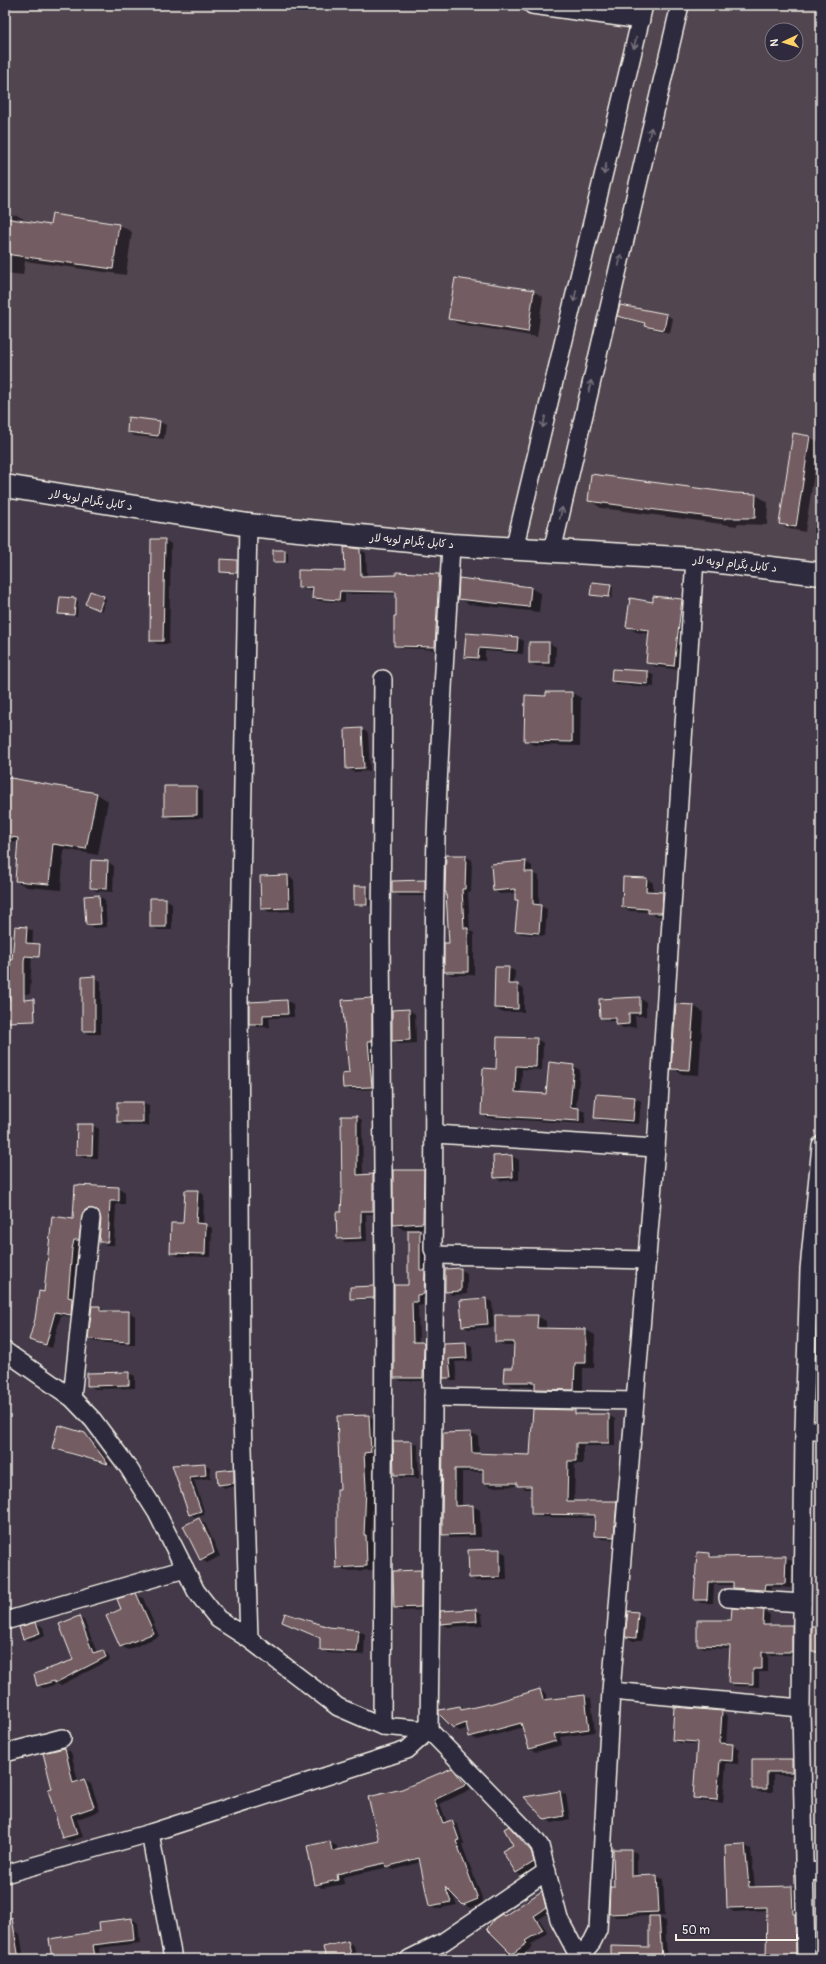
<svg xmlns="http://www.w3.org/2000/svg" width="826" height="1964" viewBox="0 0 826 1964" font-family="Pangolin,'Playpen Sans Arabic',sans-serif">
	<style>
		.built { fill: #514450; fill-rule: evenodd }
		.shadow { fill: #0007 }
		.building { fill: #735c62; stroke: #f4f1e8 }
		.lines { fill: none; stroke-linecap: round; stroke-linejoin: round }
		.street-casing { stroke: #f4f1e8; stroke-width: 20 }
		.highway-casing { stroke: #f4f1e8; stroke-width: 25 }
		.street { stroke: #2f2a3d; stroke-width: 17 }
		.highway { stroke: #2f2a3d; stroke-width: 22 }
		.oneway { stroke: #747079 }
		.labels { text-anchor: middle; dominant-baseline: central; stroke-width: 3; stroke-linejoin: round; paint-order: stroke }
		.street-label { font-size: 11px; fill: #f4f1e8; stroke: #2f2a3d }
	</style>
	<rect width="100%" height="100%" fill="#433948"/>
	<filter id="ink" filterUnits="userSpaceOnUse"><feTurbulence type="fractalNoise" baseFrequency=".025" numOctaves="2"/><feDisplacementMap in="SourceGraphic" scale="8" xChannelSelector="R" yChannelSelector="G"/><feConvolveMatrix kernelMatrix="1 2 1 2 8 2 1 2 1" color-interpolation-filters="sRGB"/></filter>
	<g filter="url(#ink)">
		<path class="built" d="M5 5H821V574L451 545 5 486ZM772 30H796V54H772Z"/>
		<g class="shadow">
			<polygon points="5,214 17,215 30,223 51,226 119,225 132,232 126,275 25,261 23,275 5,273"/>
			<polygon points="533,291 543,297 537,337 459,324 449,319"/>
			<polygon points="621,307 667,315 673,319 670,333 652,329 645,324 625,319 618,316"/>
			<polygon points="160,422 166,425 164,439 134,436 128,432"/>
			<polygon points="809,437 819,442 805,532 789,529 780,524"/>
			<polygon points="756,495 768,502 767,525 737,524 737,526 601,508 589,500"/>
			<polygon points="165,540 171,544 169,644 157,644 151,640"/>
			<polygon points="360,550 366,553 367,577 397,576 397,574 439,575 445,578 441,650 401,648 395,645 397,594 345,594 345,602 319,601 313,598 314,590 305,590 299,587 346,572"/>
			<polygon points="285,551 288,553 288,563 274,562"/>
			<polygon points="221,560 240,562 240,574 221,572"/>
			<polygon points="460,579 531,588 541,594 539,612 469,604 459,598"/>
			<polygon points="610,585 613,587 612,598 591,594"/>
			<polygon points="103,597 106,599 102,611 89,605"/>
			<polygon points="75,599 78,601 77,616 59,613"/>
			<polygon points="682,600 691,606 683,670 656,667 647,662 650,634 636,632 627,626 654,603"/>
			<polygon points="467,634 518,638 524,641 523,654 485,651 485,661 472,660 465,656"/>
			<polygon points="530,643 549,643 556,647 555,667 536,666 530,663"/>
			<polygon points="613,670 648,672 654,676 654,687 618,685 612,681"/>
			<polygon points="547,693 572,693 581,698 580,746 534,745 525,740 547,697"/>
			<polygon points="362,729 368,733 370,771 354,772 347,768"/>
			<polygon points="5,778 97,794 108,801 98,855 64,849 61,890 27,887 16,881 19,843 5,840"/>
			<polygon points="197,787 203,791 203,818 172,819 165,815"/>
			<polygon points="465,856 472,860 471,892 468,892 470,931 474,933 474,975 451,975 445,971"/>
			<polygon points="108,862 114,866 113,892 97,891 91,888"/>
			<polygon points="526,862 532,866 532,873 539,876 539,905 547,909 545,936 523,934 516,931 519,901 516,900 516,893 500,894 494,890"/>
			<polygon points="288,876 294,880 295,911 269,912 262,908"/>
			<polygon points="647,879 653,883 653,893 663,893 669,897 668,916 655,916 649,912 630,911 623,907"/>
			<polygon points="425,881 431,885 431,896 400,896 393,893"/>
			<polygon points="367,887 369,888 370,906 358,906 355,905"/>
			<polygon points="99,896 105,900 107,927 94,928 87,924"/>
			<polygon points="165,899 172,903 172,930 158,930 151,926"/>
			<polygon points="27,928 33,931 30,994 17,994"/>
			<polygon points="508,968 515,971 514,985 524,989 524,1012 501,1012 495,1008"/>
			<polygon points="95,978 101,981 101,1034 89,1034 83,1030"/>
			<polygon points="639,998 646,1002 646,1016 635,1016 636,1027 623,1028 617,1024 617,1021 607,1021 601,1018"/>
			<polygon points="371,999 377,1002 378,1089 349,1090 344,1087 350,1074"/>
			<polygon points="287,1001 293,1004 294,1017 269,1018 270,1027 257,1027 250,1024 250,1003"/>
			<polygon points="694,1006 703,1012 699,1075 682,1074 672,1068"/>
			<polygon points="409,1010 415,1014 416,1043 399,1044 393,1040"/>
			<polygon points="498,1038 537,1039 543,1043 542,1070 522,1069 521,1093 547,1095 573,1066 580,1070 576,1108 585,1112 585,1124 488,1118 482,1114 497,1070"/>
			<polygon points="635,1098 641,1101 639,1124 602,1121 595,1118"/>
			<polygon points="143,1103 149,1106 149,1126 124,1125 118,1122"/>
			<polygon points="356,1117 362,1120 363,1176 373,1175 379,1179 379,1214 366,1214 367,1241 345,1242 338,1239"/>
			<polygon points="92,1125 99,1129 98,1158 84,1158 77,1155"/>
			<polygon points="512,1156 519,1160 519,1180 501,1181 495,1177 494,1157"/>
			<polygon points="423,1171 433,1177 433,1228 404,1230 394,1224"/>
			<polygon points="5,1174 6,1175 5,1188"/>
			<polygon points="76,1186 119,1188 125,1192 125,1204 116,1204 114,1245 106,1245 100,1241 102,1218 99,1212 94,1212 80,1243 78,1253 74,1300 77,1318 61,1315 52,1348 31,1340 45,1293 74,1220"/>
			<polygon points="186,1191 198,1191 204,1195 203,1224 212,1228 211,1257 178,1256 171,1253 184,1224"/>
			<polygon points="419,1231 426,1235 426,1272 431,1274 431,1297 423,1298 423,1305 418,1306 419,1343 429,1347 430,1381 401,1381 395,1378"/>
			<polygon points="460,1269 467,1273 467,1294 452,1295 446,1291"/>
			<polygon points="374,1287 377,1289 377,1299 354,1300 351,1298"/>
			<polygon points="486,1299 492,1302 494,1327 537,1316 546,1321 546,1329 586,1330 595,1335 594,1368 583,1368 583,1394 544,1394 536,1388 536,1387 513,1386 504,1381 514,1369 515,1346 505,1346 496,1341 496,1327 469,1329 463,1326 461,1301"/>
			<polygon points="93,1307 100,1307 106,1312 129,1312 135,1316 135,1345 96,1342 89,1339"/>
			<polygon points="819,1320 821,1320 821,1412 818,1410"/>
			<polygon points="466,1343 472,1346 473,1361 455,1362 457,1381 451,1381 444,1377 445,1344"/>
			<polygon points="128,1373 135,1376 135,1388 95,1389 88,1385"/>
			<polygon points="574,1411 582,1415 608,1415 615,1419 615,1446 583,1446 583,1464 575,1464 574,1502 616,1502 623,1506 620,1540 602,1539 595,1535 596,1518 538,1517 532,1514 532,1489 525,1489 521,1486 491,1487 484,1483 484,1472 462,1472 462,1506 473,1506 480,1510 481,1537 450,1538 443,1534 444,1434 471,1433 478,1436 479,1454 531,1456"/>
			<polygon points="369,1416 376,1420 378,1456 372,1456 373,1491 371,1539 373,1541 375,1570 345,1571 337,1567 341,1490"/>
			<polygon points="85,1434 91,1438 113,1466 59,1451 53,1448"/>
			<polygon points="394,1442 412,1442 418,1445 419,1478 401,1478 395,1475"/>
			<polygon points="5,1459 7,1461 5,1470"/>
			<polygon points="204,1464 210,1467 211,1478 194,1480 205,1514 195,1517 190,1514 174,1466"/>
			<polygon points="233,1470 240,1474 240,1486 225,1488 219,1484"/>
			<polygon points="199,1519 205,1523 220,1556 207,1563 201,1559"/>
			<polygon points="499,1550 506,1554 507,1580 476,1581 470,1577"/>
			<polygon points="710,1554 717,1558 785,1557 792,1561 791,1588 772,1587 771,1594 740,1591 734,1588 734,1585 714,1585 713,1603 701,1603 695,1599"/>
			<polygon points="421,1571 427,1575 427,1610 401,1611 395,1607"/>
			<polygon points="818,1594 821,1594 821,1671 816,1668 816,1654 813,1652 817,1627"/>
			<polygon points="136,1595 143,1598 159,1636 128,1650 121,1646 122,1609"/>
			<polygon points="476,1610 482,1614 483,1625 448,1627 441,1623"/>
			<polygon points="764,1611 770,1615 769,1626 792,1626 798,1630 797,1655 768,1655 768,1672 759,1672 759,1687 735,1686 729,1683 731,1649 704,1648 698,1645 732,1621"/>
			<polygon points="637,1613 644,1617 642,1641 633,1641 627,1637"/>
			<polygon points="79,1618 84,1620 97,1653 103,1651 108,1654 110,1660 61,1685 57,1684 43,1688 38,1685 74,1661"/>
			<polygon points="36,1623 43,1627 45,1636 30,1642 23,1638"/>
			<polygon points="290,1625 359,1631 365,1634 364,1655 328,1653 321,1649 321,1639"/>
			<polygon points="540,1690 546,1694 548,1700 584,1696 591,1699 595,1732 560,1737 562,1745 536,1752 530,1749 524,1727 477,1740 470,1736 468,1728 460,1731 453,1727 460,1707 465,1710 494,1704"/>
			<polygon points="821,1697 821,1726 818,1724 815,1698"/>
			<polygon points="722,1712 728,1716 726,1745 732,1745 739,1749 738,1764 726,1763 723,1803 700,1801 694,1798 697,1744 680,1743 673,1740"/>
			<polygon points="65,1749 71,1752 78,1782 84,1780 91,1784 100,1811 77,1819 83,1837 70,1841 63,1838 53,1790"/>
			<polygon points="753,1760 792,1760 798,1763 798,1775 773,1775 773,1792 759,1792 753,1789"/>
			<polygon points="452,1769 458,1773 471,1789 440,1804 447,1823 452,1821 458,1825 464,1844 462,1845 484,1903 470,1908 464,1904 451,1892 457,1905 436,1909 430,1906 421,1862 394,1870 389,1867 343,1877 344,1884 322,1888 315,1884 330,1843 337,1846 337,1851 380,1842 402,1790"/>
			<polygon points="560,1792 566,1795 570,1819 552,1823 546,1819"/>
			<polygon points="509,1827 515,1831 537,1855 540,1866 523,1876 516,1873 514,1845"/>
			<polygon points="744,1845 751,1849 755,1888 792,1887 798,1891 802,1959 767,1959 768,1910 734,1912 728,1908"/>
			<polygon points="630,1850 637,1853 637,1877 656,1876 663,1879 665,1915 656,1915 665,1921 667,1959 612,1959 650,1948 650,1916 616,1917 610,1914 615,1888"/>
			<polygon points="820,1886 821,1886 821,1920"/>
			<polygon points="542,1893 548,1896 552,1911 539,1919 548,1933 531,1945 533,1947 519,1957 513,1954 488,1929"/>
			<polygon points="132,1919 138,1923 140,1943 99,1948 100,1959 53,1959 50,1940 101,1932"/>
			<polygon points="14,1930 20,1934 24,1959 5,1959 5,1931"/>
			<polygon points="348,1942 354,1946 357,1959 327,1959"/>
		</g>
		<g class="building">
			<polygon points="52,214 119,224 113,269 5,254 5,218 50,225"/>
			<polygon points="455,278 534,290 528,332 448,319"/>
			<polygon points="620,305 667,314 664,330 644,326 645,323 617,316"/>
			<polygon points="128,417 160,421 158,436 127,432"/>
			<polygon points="793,433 810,436 796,527 779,524"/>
			<polygon points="591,474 734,493 756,494 755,518 725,518 725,519 588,501"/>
			<polygon points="151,539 165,539 163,641 150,641"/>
			<polygon points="344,547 360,549 361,576 396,575 396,572 439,574 435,647 394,646 394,616 396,616 396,592 340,591 339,600 312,598 313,587 298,588 298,570 345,571"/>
			<rect x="273" y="550" width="12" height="12"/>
			<polygon points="220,559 237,560 237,573 220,572"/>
			<polygon points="459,578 531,587 529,607 458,599"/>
			<polygon points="592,582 611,584 609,597 590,595"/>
			<polygon points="90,591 104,596 99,610 85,604"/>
			<polygon points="653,596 682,599 674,666 646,663 649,630 626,627 630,598 653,602"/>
			<polygon points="60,597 76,598 74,615 58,614"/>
			<polygon points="466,633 518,637 517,651 479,648 478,658 464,657"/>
			<rect x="529" y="642" width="20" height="21"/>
			<polygon points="612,669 648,671 648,684 611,681"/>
			<polygon points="546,692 572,692 572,742 524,741 525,695 546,696"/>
			<polygon points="362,728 364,768 346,769 345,729"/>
			<polygon points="5,777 97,793 86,849 53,844 49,884 15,881 18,838 5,836"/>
			<polygon points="164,786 197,786 197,815 164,816"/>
			<polygon points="446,855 466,855 465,889 462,889 464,928 468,928 468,972 444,972 444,943 449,943 446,892 445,892"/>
			<polygon points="91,860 108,861 107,889 90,888"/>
			<polygon points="526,861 525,872 533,872 533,904 541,905 539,933 515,931 518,900 515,900 515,889 493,891 491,864"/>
			<polygon points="288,875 289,908 261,909 260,876"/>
			<polygon points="623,877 647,878 646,891 663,892 662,913 648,913 648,909 622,907"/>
			<polygon points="425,880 425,893 392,893 392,881"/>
			<rect x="354" y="886" width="13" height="19"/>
			<polygon points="99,895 101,924 86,925 84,896"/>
			<rect x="150" y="898" width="16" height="29"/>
			<polygon points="15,926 27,927 26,943 40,944 39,957 25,956 24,960 24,1000 34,999 35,1021 7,1022 6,1001 9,1001 10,960 12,960"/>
			<polygon points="495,967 509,967 508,984 518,984 518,1009 494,1008"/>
			<polygon points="95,976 95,1031 82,1031 82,977"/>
			<polygon points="640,997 640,1013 629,1013 629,1024 616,1025 616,1018 600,1018 599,999"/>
			<polygon points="372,998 372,1041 368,1041 372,1087 343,1088 342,1074 349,1073 342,1000"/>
			<polygon points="287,1000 288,1014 263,1015 263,1024 249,1024 249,1002"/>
			<polygon points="676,1004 694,1005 689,1070 671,1069"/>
			<polygon points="409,1009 410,1040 392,1041 392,1010"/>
			<polygon points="497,1037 537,1038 536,1067 516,1066 515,1092 546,1094 549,1062 574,1065 570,1107 579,1108 579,1121 481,1115 483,1068 496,1069"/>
			<polygon points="596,1094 635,1097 633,1121 594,1118"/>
			<rect x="117" y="1102" width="26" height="20"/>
			<polygon points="341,1116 357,1116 357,1175 373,1174 373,1211 361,1211 361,1238 337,1239 336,1212 341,1212 342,1195"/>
			<polygon points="77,1124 93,1124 92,1155 76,1155"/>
			<polygon points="512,1155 513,1177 494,1178 493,1156"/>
			<polygon points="393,1170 424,1170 423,1223 393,1225"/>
			<polygon points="75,1185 119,1187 119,1201 110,1201 108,1242 99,1242 101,1219 97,1210 87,1209 83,1212 79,1240 74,1240 72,1249 68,1297 72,1298 71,1315 55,1312 46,1345 29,1340 35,1319 39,1291 44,1292 52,1216 73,1219"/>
			<polygon points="185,1190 198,1190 196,1223 206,1224 205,1254 170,1253 171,1223 183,1223"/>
			<polygon points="408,1230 420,1230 420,1270 425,1270 424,1294 417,1295 417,1302 412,1302 413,1342 422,1342 424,1344 423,1378 394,1378 394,1285 408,1285"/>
			<polygon points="461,1268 461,1291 445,1292 445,1269"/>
			<polygon points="374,1286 374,1298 350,1299 350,1287"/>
			<polygon points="486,1298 488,1324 462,1326 460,1300"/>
			<polygon points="92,1306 100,1306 100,1311 129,1311 129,1342 88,1339"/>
			<polygon points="495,1315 538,1315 537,1328 586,1329 586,1363 575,1363 574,1390 535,1389 535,1382 503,1382 504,1368 513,1368 514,1342 495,1342"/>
			<polygon points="466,1342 467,1358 449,1359 451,1378 443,1378 444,1343"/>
			<polygon points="129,1372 129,1385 87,1386 87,1373"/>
			<polygon points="533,1409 575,1410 575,1414 609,1414 609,1443 576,1443 576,1461 568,1461 567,1501 617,1501 614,1537 594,1536 595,1515 531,1514 531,1486 517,1486 517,1483 483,1483 483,1469 455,1469 455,1506 473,1505 474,1534 442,1535 443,1433 471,1432 472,1453 530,1455"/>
			<polygon points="369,1415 371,1452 364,1453 366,1487 364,1535 366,1535 367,1566 336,1568 335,1537 337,1536 337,1489 340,1489 337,1416"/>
			<polygon points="58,1425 85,1433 108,1464 52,1448"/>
			<polygon points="393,1441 412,1441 413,1475 394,1475"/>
			<polygon points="205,1463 206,1475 189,1477 201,1511 189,1515 172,1465"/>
			<polygon points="234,1469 234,1483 218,1485 217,1471"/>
			<polygon points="199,1518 210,1539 214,1553 200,1560 183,1526"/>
			<polygon points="500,1549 500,1577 469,1578 468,1550"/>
			<polygon points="697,1552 710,1553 710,1557 786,1556 785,1584 766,1584 765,1590 733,1588 733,1582 708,1582 707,1600 694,1600"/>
			<polygon points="421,1570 421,1607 394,1608 393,1571"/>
			<polygon points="136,1593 154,1633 120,1647 106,1616 121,1609 117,1599"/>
			<polygon points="732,1608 764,1610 763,1625 792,1625 792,1652 762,1652 762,1669 753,1669 753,1684 728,1683 730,1646 697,1645 697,1620 731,1620"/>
			<polygon points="476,1609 477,1621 440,1624 440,1611"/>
			<polygon points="628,1611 638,1612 636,1638 625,1637"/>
			<polygon points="285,1613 329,1627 359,1630 357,1652 320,1650 320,1638 282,1622"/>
			<polygon points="79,1616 93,1653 103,1650 106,1657 55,1683 54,1681 37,1686 34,1674 73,1660 59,1624"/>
			<polygon points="36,1622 40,1633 23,1639 19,1627"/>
			<rect x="812" y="1626" width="9" height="26"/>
			<polygon points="540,1689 543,1700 585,1695 589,1729 554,1734 556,1741 529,1749 521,1723 469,1737 466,1723 453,1728 439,1714 439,1710 460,1706 461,1710 493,1703"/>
			<polygon points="674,1707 722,1711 720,1743 733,1744 732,1761 720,1760 717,1800 693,1798 697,1742 672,1740"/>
			<polygon points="65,1748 73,1783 84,1779 94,1807 71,1815 77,1834 62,1838 48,1790 52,1789 43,1753"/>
			<polygon points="752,1759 792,1759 792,1772 767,1772 767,1789 752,1789"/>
			<polygon points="452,1768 466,1785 434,1800 443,1823 452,1820 459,1840 456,1841 478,1899 463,1905 445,1887 451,1902 429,1906 419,1858 386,1867 385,1863 337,1874 338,1880 315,1885 307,1846 330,1841 332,1851 379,1841 368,1797 402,1789"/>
			<polygon points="560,1791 564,1816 545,1820 524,1797"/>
			<polygon points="509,1826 531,1851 534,1862 516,1873 502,1851 513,1845 504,1829"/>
			<polygon points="745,1844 749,1887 792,1886 793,1914 795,1914 796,1959 766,1959 767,1907 727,1908 725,1845"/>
			<polygon points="613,1849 631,1849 631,1876 657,1875 659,1912 609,1914 610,1887 614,1887"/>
			<polygon points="542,1891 546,1908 534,1916 543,1930 525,1941 527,1943 512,1954 487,1929 494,1919 502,1914 504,1916"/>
			<polygon points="649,1916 659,1916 662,1959 611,1959 611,1946 649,1947"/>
			<polygon points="5,1918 12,1918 19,1959 5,1959"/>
			<polygon points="132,1918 134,1940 93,1945 95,1957 52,1959 49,1939 100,1931 99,1922"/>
			<polygon points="348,1941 352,1959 326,1959 323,1947"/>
		</g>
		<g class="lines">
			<g class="street-casing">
				<g id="street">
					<polyline points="532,5 641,20"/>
					<polyline points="248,525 239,992 241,1384 249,1639"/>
					<path d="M451 545C446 643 439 741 436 838 432 975 435 1112 433 1249L435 1253 438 1255 647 1260"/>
					<polyline points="514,549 644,5"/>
					<polyline points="552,551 680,5"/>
					<polyline points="435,1134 656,1148"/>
					<polyline points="5,1351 72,1398 93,1420 128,1467 157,1513 196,1591 218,1619 249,1639 338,1707 382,1726 429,1730 532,1836 540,1846 559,1919 580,1959"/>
					<polyline points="433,1397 635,1401"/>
					<polyline points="72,1398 91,1218"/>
					<polyline points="804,1430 821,1430"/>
					<polyline points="728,1598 802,1603"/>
					<polyline points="5,1621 185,1569"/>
					<polyline points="611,1691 801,1708"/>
					<polyline points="382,1726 384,1284 381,940 383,679"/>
					<polyline points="5,1753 62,1738"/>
					<polyline points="150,1833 173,1959"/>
					<polyline points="804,1872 821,1871"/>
					<polyline points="5,1874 150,1833 407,1750 429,1730 435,1253"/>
					<polyline points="579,1958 592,1942 598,1930 611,1691 656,1148 695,559"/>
					<polyline points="409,1959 443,1942 547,1871"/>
					<polyline points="806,1959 801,1708 804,1430 809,1269 821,1145"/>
				</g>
			</g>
			<g class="highway-casing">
				<polyline id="highway" points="5,486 248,525 451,545 695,559 821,574"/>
			</g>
			<use href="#street" class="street"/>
			<use href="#highway" class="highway"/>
		</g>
		<defs><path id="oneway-shaft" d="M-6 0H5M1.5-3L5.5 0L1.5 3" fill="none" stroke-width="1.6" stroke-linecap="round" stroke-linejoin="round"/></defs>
		<g class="oneway">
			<use href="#oneway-shaft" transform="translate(635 43) rotate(103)"/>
			<use href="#oneway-shaft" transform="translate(650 133) rotate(-77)"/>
			<use href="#oneway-shaft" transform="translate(605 169) rotate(103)"/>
			<use href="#oneway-shaft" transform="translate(620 260) rotate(-77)"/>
			<use href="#oneway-shaft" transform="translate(575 296) rotate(103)"/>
			<use href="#oneway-shaft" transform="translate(590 386) rotate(-77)"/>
			<use href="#oneway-shaft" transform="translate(544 422) rotate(103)"/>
			<use href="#oneway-shaft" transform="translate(561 513) rotate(-77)"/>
		</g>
	</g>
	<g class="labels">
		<g class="street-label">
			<text transform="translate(91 500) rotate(9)">د کابل بگرام لویه لار</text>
			<text transform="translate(412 541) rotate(5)">د کابل بگرام لویه لار</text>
			<text transform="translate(735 564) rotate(6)">د کابل بگرام لویه لار</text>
		</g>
	</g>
	<rect width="826" height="1964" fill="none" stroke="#2f2a3d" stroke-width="20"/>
	<rect x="10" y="10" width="806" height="1944" fill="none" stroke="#f4f1e8" stroke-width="1.5" filter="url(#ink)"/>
	<g transform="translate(784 42) rotate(266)"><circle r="19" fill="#2f2a3d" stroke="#7e7a81"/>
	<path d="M0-3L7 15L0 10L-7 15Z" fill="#ffd166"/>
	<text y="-6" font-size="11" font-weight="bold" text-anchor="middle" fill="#f4f1e8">N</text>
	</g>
	<path d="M676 1934v6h121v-6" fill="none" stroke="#f4f1e8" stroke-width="2"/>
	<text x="682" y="1934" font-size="12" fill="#f4f1e8" stroke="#2f2a3d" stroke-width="3" paint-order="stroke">50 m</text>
</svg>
